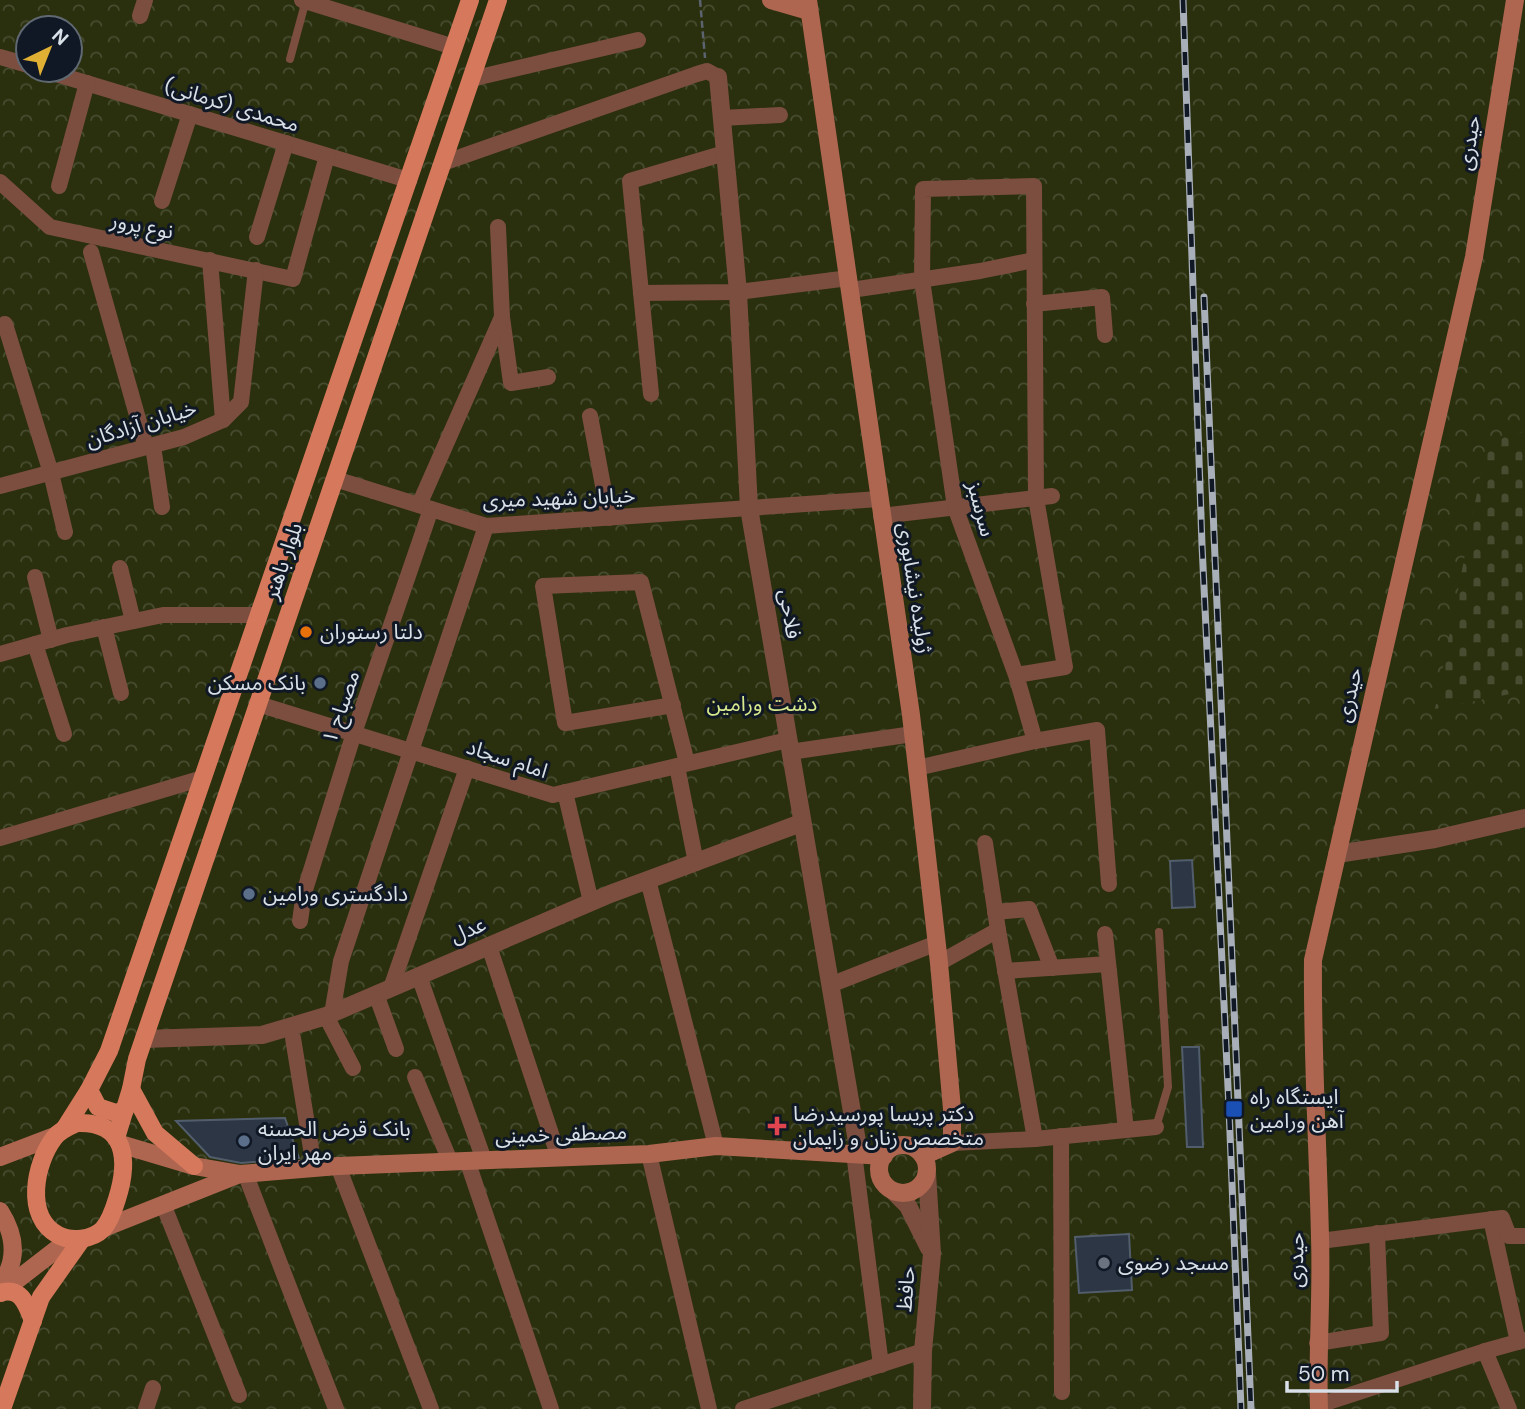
<svg xmlns="http://www.w3.org/2000/svg" width="1525" height="1409" viewBox="0 0 1525 1409" font-family="'DM Sans','Noto Sans Arabic',sans-serif">
	<style>
		.forest { fill: url(#forest-crowns); fill-rule: evenodd }
		.cemetery { fill: url(#cemetery-stones) }
		.building { fill: #2c3644; stroke: #525d6b; stroke-width: 2 }
		.lines { fill: none; stroke-linecap: round; stroke-linejoin: round }
		.path { stroke: #5b636e; stroke-width: 2.5; stroke-dasharray: 7 3.5; stroke-linecap: butt }
		.service { stroke: #7b4e40; stroke-width: 8 }
		.minor { stroke: #7b4e40; stroke-width: 16 }
		.tertiary { stroke: #7b4e40; stroke-width: 18 }
		.secondary { stroke: #ae6650; stroke-width: 18 }
		.primary { stroke: #d6785c; stroke-width: 18 }
		.rail-casing { stroke: #a8afb8; stroke-width: 7 }
		.rail { stroke: #0f1824; stroke-width: 4.5; stroke-dasharray: 13; stroke-linecap: butt }
		.food-dot { fill: #e8710a; stroke: #0f1824; stroke-width: 2.5 }
		.service-dot { fill: #5c6f8a; stroke: #0f1824; stroke-width: 2.5 }
		.transit-dot { fill: #1a4fb4; stroke: #0f1824; stroke-width: 2.5 }
		.health-dot { fill: #e0444e; stroke: #0f1824; stroke-width: 2.5 }
		.worship-dot { fill: #6b7280; stroke: #0f1824; stroke-width: 2.5 }
		.labels { text-anchor: middle; dominant-baseline: central; stroke-width: 6; stroke-linejoin: round; paint-order: stroke }
		.street-label { font-size: 21px; fill: #d9e0e8; stroke: #0f1824 }
		.poi-label { font-size: 21px; fill: #d9e0e8; stroke: #0f1824; text-anchor: start }
		.park-label { font-size: 21px; fill: #d8e98e; stroke: #0f1824 }
	</style>
	<defs>
		<pattern id="forest-crowns" width="20" height="18" patternUnits="userSpaceOnUse" patternTransform="scale(1.75)"><rect width="20" height="18" fill="#2a2f0e"/><path d="M2 6a3 3 0 1 1 6 0M12 15a3 3 0 1 1 6 0" fill="none" stroke="#484d31"/></pattern>
		<pattern id="cemetery-stones" width="16" height="16" patternUnits="userSpaceOnUse" patternTransform="scale(1.75)"><rect width="16" height="16" fill="#2a2f0e"/><path d="M2 7V4a2 2 0 0 1 4 0v3zM10 15v-3a2 2 0 0 1 4 0v3z" fill="#484d31"/></pattern>
	</defs>
	<rect width="100%" height="100%" fill="#18212d"/>
	<path class="forest" d="M0 0H1525V1409H0ZM28 28H70V70H28Z"/>
	<polygon class="cemetery" points="1525,431 1525,691 1435,709 1487,441"/>
	<g class="building">
		<polygon points="1192,860 1195,907 1172,908 1170,861"/>
		<polygon points="1182,1047 1199,1047 1203,1147 1187,1147"/>
		<polygon points="285,1118 299,1158 241,1163 210,1157 176,1121"/>
		<polygon points="1129,1234 1132,1290 1079,1293 1075,1237"/>
	</g>
	<g class="lines">
		<polyline class="path" points="700,0 705,58"/>
		<g class="service">
			<polyline points="290,59 306,0"/>
			<polyline points="1156,1127 1168,1087 1159,932"/>
		</g>
		<g class="minor">
			<polyline points="302,0 454,47"/>
			<polyline points="140,16 145,0"/>
			<polyline points="0,57 28,65"/>
			<polyline points="43,70 408,180"/>
			<polyline points="471,79 638,40"/>
			<polyline points="722,118 780,115"/>
			<polyline points="443,163 697,74 707,71 718,77"/>
			<polyline points="0,182 50,227 293,279 327,156"/>
			<polyline points="59,186 87,83"/>
			<polyline points="162,201 190,114"/>
			<polyline points="257,237 286,143"/>
			<polyline points="91,252 146,447"/>
			<polyline points="210,260 223,420"/>
			<polyline points="851,290 980,271 1034,260"/>
			<polyline points="641,293 738,292 849,278"/>
			<polyline points="1034,304 1102,297 1105,335"/>
			<polyline points="502,317 511,383 548,377"/>
			<polyline points="5,324 51,473 65,532"/>
			<polyline points="651,394 630,181 725,153"/>
			<polyline points="590,416 609,518"/>
			<polyline points="153,446 162,507"/>
			<polyline points="335,479 486,526 879,499"/>
			<polyline points="0,486 184,437 223,420 241,402 256,270"/>
			<polyline points="419,505 502,317 498,227"/>
			<polyline points="881,516 1052,496"/>
			<polyline points="120,568 133,621"/>
			<polyline points="35,577 51,640"/>
			<polyline points="104,627 121,693"/>
			<polyline points="35,644 64,734"/>
			<polyline points="0,654 67,635 163,615 259,615"/>
			<polyline points="1016,675 1065,667 1036,498 1034,186 923,189 922,280 955,507 1016,675 1035,741"/>
			<polyline points="258,704 553,795 788,740"/>
			<polyline points="673,705 565,723 543,586 641,582 687,763"/>
			<polyline points="790,752 913,734"/>
			<polyline points="677,766 696,863"/>
			<polyline points="917,768 1035,741 1097,730 1109,884"/>
			<polyline points="565,792 591,902"/>
			<polyline points="0,838 203,778"/>
			<polyline points="985,843 998,930 1035,1139"/>
			<polyline points="648,880 716,1146"/>
			<polyline points="995,912 1029,909 1052,968"/>
			<polyline points="300,921 304,893 354,733 431,509"/>
			<polyline points="1105,934 1126,1130"/>
			<polyline points="489,946 559,1158"/>
			<polyline points="939,963 998,930"/>
			<polyline points="1005,971 1108,964"/>
			<polyline points="419,976 484,1160"/>
			<polyline points="830,985 937,943"/>
			<polyline points="391,988 467,768"/>
			<polyline points="376,994 396,1049"/>
			<polyline points="332,1014 341,961 486,526"/>
			<polyline points="326,1016 353,1068"/>
			<polyline points="293,1038 314,1167"/>
			<polyline points="415,1077 450,1161"/>
			<polyline points="1061,1136 1062,1392"/>
			<polyline points="952,1143 1035,1139 1156,1127"/>
			<polyline points="854,1153 881,1365"/>
			<polyline points="649,1154 709,1409"/>
			<polyline points="467,1160 551,1409"/>
			<polyline points="338,1166 431,1409"/>
			<polyline points="245,1173 336,1409"/>
			<polyline points="163,1204 239,1395"/>
			<polyline points="1491,1219 1518,1342"/>
			<polyline points="1320,1241 1502,1218 1509,1236 1525,1236"/>
			<polyline points="1317,1343 1381,1333 1377,1233"/>
			<polyline points="1485,1351 1509,1409"/>
			<polyline points="1319,1405 1485,1351 1525,1340"/>
			<polyline points="146,1409 153,1388"/>
			<polyline points="743,1409 923,1351"/>
		</g>
		<g class="tertiary">
			<polyline points="718,77 738,292 749,508 859,1153"/>
			<polyline points="1337,854 1435,839 1525,818"/>
			<polyline points="144,1039 262,1035 326,1016 610,894 801,823"/>
			<polyline points="893,1191 908,1206 929,1248"/>
			<polyline points="922,1409 923,1351 932,1254 927,1173"/>
		</g>
		<g class="secondary">
			<polyline points="771,0 809,11"/>
			<polyline points="808,0 911,715 939,963 952,1109 952,1143 923,1156"/>
			<polyline points="120,1144 194,1166 240,1174 338,1166 649,1154 716,1146 884,1156"/>
			<circle cx="903" cy="1169" r="24"/>
			<polyline points="0,1157 55,1136"/>
			<path d="M0 1211C16 1236 18 1261 0 1285"/>
			<polyline points="104,1228 240,1174"/>
			<polyline points="0,1293 70,1239"/>
			<path d="M1319 1409C1317 1352 1322 1295 1320 1238 1318 1145 1312 1053 1313 960L1474 257 1515 0"/>
		</g>
		<g class="primary">
			<polyline points="131,1089 155,1133 194,1166"/>
			<polyline points="89,1090 98,1107 116,1113 125,1110"/>
			<path d="M77 1123C127 1121 129 1161 117 1199 114 1209 110 1221 103 1229 92 1240 71 1242 58 1235 24 1217 35 1163 54 1138 60 1130 68 1127 77 1123Z"/>
			<polyline points="65,1128 89,1090 109,1051 470,0"/>
			<polyline points="116,1138 131,1089 137,1059 498,0"/>
			<path d="M0 1293C21 1286 27 1305 33 1321"/>
			<polyline points="2,1409 41,1297 82,1239"/>
		</g>
		<g class="rail-casing">
			<g id="rail">
				<polyline points="1183,0 1202,545 1229,1108 1241,1409"/>
				<polyline points="1204,297 1251,1409"/>
			</g>
		</g>
		<use href="#rail" class="rail"/>
	</g>
	<circle class="food-dot" cx="306" cy="632" r="7"/>
	<g class="service-dot">
		<circle cx="320" cy="683" r="7"/>
		<circle cx="249" cy="894" r="7"/>
		<circle cx="244" cy="1141" r="7"/>
	</g>
	<rect class="transit-dot" x="1225" y="1100" width="18" height="18" rx="3.5"/>
	<path class="health-dot" d="M773.5 1115.5h7v7h7v7h-7v7h-7v-7h-7v-7h7z"/>
	<circle class="worship-dot" cx="1104" cy="1263" r="7"/>
	<g class="labels">
		<g class="street-label">
			<text transform="translate(232 105) rotate(17)">محمدی (کرمانی)</text>
			<text transform="translate(1469 143) rotate(-81)">حیدری</text>
			<text transform="translate(142 226) rotate(11)">نوع پرور</text>
			<text transform="translate(141 424) rotate(-17)">خیابان آزادگان</text>
			<text transform="translate(559 498) rotate(-2)">خیابان شهید میری</text>
			<text transform="translate(981 509) rotate(75)">سرسبز</text>
			<text transform="translate(283 561) rotate(-71)">بلوار باهنر</text>
			<text transform="translate(915 588) rotate(81)">ژولیده نیشابوری</text>
			<text transform="translate(790 614) rotate(81)">فلاحی</text>
			<text transform="translate(1349 695) rotate(-77)">حیدری</text>
			<text transform="translate(341 707) rotate(-71)">مصباح ۱</text>
			<text transform="translate(507 759) rotate(18)">امام سجاد</text>
			<text transform="translate(468 930) rotate(-23)">عدل</text>
			<text transform="translate(561 1134) rotate(-2)">مصطفی خمینی</text>
			<text transform="translate(1296 1260) rotate(-89)">حیدری</text>
			<text transform="translate(906 1289) rotate(-85)">حافظ</text>
		</g>
		<g class="poi-label">
			<text x="320" y="632">دلتا رستوران</text>
			<text x="306" y="683" text-anchor="end">بانک مسکن</text>
			<text x="263" y="894">دادگستری ورامین</text>
			<text x="1250" y="1097">ایستگاه راه<tspan x="1250" dy="24">آهن ورامین</tspan></text>
			<text x="793" y="1114">دکتر پریسا پورسیدرضا<tspan x="793" dy="24">متخصص زنان و زایمان</tspan></text>
			<text x="258" y="1129">بانک قرض الحسنه<tspan x="258" dy="24">مهر ایران</tspan></text>
			<text x="1118" y="1263">مسجد رضوی</text>
		</g>
		<g class="park-label">
			<text x="762" y="704">دشت ورامین</text>
		</g>
	</g>
	<g transform="translate(49 49) rotate(43)"><circle r="33" fill="#0f1824" stroke="#606872" stroke-width="2"/>
	<path d="M0-5L12 26L0 18L-12 26Z" fill="#e0b034"/>
	<text y="-10" font-size="19" font-weight="bold" text-anchor="middle" fill="#d9e0e8">N</text>
	</g>
	<path d="M1287 1381v10h110v-10" fill="none" stroke="#d9e0e8" stroke-width="3.5"/>
	<text x="1298" y="1381" font-size="21" fill="#d9e0e8" stroke="#0f1824" stroke-width="5" paint-order="stroke">50 m</text>
</svg>
